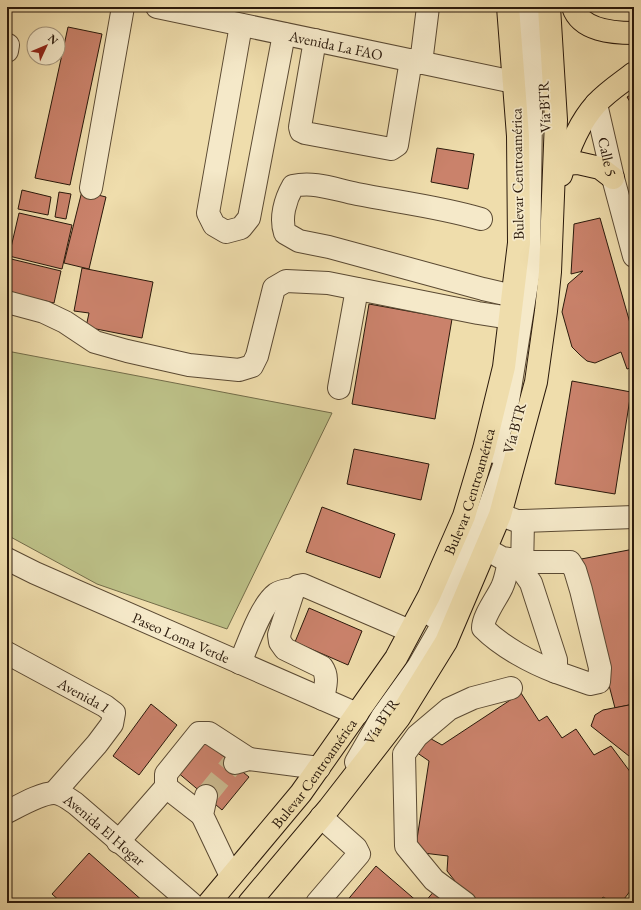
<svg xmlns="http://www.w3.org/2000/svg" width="641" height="910" viewBox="0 0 641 910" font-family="'EB Garamond',serif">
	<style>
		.green { fill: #bcc087; stroke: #736c49 }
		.building { fill: #ca826b; stroke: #2a190b }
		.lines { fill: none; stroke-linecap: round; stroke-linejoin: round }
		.minor-tunnel { stroke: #c8b68c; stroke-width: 22; stroke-dasharray: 22 11; stroke-linecap: butt }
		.minor-casing { stroke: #5b4a33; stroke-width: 24 }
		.major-casing { stroke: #2a190b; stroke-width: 24 }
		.minor { stroke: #f5e9c9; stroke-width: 22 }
		.major { stroke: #efddac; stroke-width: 22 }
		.labels { text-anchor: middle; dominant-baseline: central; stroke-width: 3.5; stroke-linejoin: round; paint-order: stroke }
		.street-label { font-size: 15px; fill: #2a190b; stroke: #f5e9c9 }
	</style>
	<rect width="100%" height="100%" fill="#efddac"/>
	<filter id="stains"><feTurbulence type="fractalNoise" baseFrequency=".005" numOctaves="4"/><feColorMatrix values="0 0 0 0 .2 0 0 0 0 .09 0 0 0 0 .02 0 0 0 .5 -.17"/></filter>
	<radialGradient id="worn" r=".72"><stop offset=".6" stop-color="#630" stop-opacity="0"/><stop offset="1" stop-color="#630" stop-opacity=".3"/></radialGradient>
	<polygon class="green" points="7,351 332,413 227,629 97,584 7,535"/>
	<g class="building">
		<polygon points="68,27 102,34 70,185 35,178"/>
		<polygon points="634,93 634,108 627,97"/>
		<polygon points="437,148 474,154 468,189 431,182"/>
		<polygon points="22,190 51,197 48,215 18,209"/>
		<polygon points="82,191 106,197 89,269 64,263"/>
		<polygon points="59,192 71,194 66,219 55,217"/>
		<polygon points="19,213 72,225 62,269 9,256"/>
		<polygon points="600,218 634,337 634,367 627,369 621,352 595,363 587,361 580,355 572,347 562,312 568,284 583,271 571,274 574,224"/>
		<polygon points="7,258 61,271 54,303 7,292"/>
		<polygon points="82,268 153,282 142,338 86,327 89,313 74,311"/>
		<polygon points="369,304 452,319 435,419 352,404"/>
		<polygon points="572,381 631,392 615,494 555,484"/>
		<polygon points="354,449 429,464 421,500 347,484"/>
		<polygon points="322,507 395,534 380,578 306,552"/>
		<polygon points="634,549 634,704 615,708 576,560"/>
		<polygon points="309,608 362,631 348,665 295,642"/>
		<polygon points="521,693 539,721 547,716 562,738 576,729 594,755 611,746 634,777 634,886 621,903 614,903 603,897 598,903 475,903 470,900 447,871 448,856 415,852 429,761 413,750 424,735 442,745"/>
		<polygon points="151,704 177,725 139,775 113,756"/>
		<polygon points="634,704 634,760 591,726 595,715 603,710"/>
		<polygon points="202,739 249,777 222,810 176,771"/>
		<polygon points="89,853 145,903 62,903 52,894"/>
		<polygon points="376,866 419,903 345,903"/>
		<polygon points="436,889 452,903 424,903"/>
	</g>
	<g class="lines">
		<polyline class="minor-tunnel" points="206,796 232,764"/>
		<g class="minor-casing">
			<g id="minor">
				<path id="s1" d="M157 7 514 82"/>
				<polyline points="537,7 544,89"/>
				<polyline points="241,25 208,213 214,225 226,232 241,228 249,218 284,34"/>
				<polyline points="315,40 300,127 301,131 305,133 391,149 397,145 411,60"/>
				<polyline points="7,51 8,45"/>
				<polyline points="421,63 428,7"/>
				<path id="s2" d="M596 104 613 178 634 256"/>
				<polyline points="91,188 123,7"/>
				<path d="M481 219C441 207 398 202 357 194 336 190 315 181 293 186 285 200 280 218 285 233L299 241 329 247 483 289 513 296"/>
				<polyline points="7,302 44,312 65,322 95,342 127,351 189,365 239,370 252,366 257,356 274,288 286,281 328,283 478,313 510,318"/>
				<polyline points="339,388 357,289"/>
				<polyline points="494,452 508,401 529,271 531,112 521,7"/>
				<polyline points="509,518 517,521 523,521 634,517"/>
				<polyline points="486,549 502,558 531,562 570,562 575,570 581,590 600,668 599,682 590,684 556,672 556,660 531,583 522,570 523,521"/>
				<path id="s3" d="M7 559 35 573 357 714"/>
				<path d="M510 559C507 568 506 579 502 587 497 598 483 616 483 628 502 647 532 663 556 672"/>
				<polyline points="470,561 505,463"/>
				<polyline points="433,616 449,585 466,540"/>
				<path id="s4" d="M7 653 105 706 114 713 112 724 97 744 54 793"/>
				<path d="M240 663C248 644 261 605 276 594 282 590 288 590 294 589"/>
				<path d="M323 699C325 687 329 677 322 667L285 649 280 642 279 635 294 589 298 586 303 585 410 631"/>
				<path id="s5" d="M356 762 382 717 418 667 441 627 451 605"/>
				<polyline points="235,763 249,759 319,768"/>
				<polyline points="166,787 202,815"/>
				<polyline points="206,796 202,815 231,876"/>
				<path id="s6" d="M7 812C19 806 41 793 54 793 62 793 70 800 76 804L191 903"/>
				<polyline points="118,842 166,787 166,774 199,733 209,733 249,759"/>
				<polyline points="317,903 359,854 356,848 321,817"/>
				<polyline points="465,903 434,880 406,846 404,754 417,736 449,709 473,698 511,688"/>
			</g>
		</g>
		<g class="major-casing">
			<g id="major">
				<path d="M573 7C581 31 613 33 634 33"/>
				<polyline points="564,164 578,163 600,168 613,178"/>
				<path d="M561 175C568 150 578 124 596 104 607 92 621 83 634 73"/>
				<path id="s7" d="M209 903 301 793 396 658 429 596 464 516 484 449 504 367 519 243 518 136 508 7"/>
				<polyline points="249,903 329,808 399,718 446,642 500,515 536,382 546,311 550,272 556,120 549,7"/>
			</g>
		</g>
		<use href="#minor" class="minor"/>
		<use href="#major" class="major"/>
	</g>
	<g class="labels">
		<g class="street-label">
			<text stroke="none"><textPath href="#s1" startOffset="183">Avenida La FAO</textPath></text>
			<text transform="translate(544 107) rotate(-93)">Vía BTR</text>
			<text stroke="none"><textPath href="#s2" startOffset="54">Calle 5</textPath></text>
			<text transform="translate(517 174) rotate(-91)">Bulevar Centroamérica</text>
			<text transform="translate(514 428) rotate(-75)">Vía BTR</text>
			<text stroke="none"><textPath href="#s7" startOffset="491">Bulevar Centroamérica</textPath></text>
			<text stroke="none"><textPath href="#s3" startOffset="191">Paseo Loma Verde</textPath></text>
			<text stroke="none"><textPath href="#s4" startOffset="88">Avenida 1</textPath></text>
			<text stroke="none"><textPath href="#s5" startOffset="48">Vía BTR</textPath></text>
			<text stroke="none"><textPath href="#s7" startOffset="167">Bulevar Centroamérica</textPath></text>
			<text stroke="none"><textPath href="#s6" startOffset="114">Avenida El Hogar</textPath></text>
		</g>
	</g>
	<rect width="641" height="910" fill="none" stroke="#efddac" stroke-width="24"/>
	<rect x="8" y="8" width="625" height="894" fill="none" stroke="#2a190b" stroke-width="2"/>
	<rect x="12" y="12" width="617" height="886" fill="none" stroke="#2a190b"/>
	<g transform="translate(46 46) rotate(46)"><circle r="19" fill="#f5e9c9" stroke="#a4967d"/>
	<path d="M0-3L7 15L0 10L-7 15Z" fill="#8f2418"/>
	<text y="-6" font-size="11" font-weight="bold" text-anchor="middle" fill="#2a190b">N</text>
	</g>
	<rect width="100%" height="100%" filter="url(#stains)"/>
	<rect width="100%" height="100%" fill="url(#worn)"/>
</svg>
